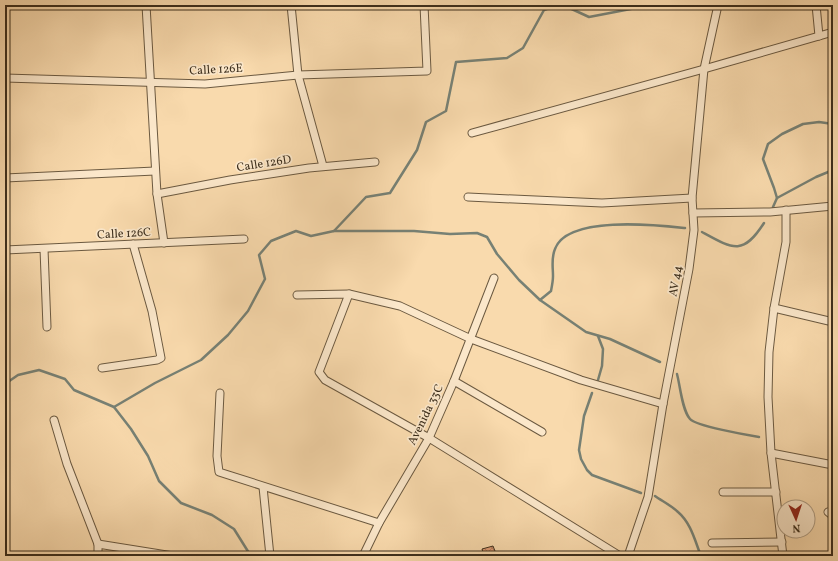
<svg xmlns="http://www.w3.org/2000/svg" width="838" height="561" viewBox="0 0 838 561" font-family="Vollkorn,serif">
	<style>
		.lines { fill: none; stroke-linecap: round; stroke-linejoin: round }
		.stream { stroke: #778175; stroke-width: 2.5 }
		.building { fill: url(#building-cross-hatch); stroke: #3c2e1c }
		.minor-casing { stroke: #6b5940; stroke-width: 9 }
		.minor { stroke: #fbe7ca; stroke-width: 7 }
		.labels { text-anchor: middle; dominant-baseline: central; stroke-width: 3.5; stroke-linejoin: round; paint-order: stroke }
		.street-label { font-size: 12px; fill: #3c2e1c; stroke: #fbe7ca }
	</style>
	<defs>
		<pattern id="building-cross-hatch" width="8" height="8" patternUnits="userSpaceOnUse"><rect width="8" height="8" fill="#e09c76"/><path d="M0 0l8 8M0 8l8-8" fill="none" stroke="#b78060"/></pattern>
	</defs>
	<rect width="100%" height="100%" fill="#f9daad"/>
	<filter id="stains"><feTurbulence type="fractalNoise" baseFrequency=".005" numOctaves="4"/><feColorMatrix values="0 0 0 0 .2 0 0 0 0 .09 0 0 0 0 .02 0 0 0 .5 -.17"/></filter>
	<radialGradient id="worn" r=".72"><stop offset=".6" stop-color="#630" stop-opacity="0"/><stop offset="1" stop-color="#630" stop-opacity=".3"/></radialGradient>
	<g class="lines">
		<g class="stream">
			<polyline points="563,5 589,17 641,7 642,5"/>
			<polyline points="777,198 816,177 833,170"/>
			<polyline points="773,207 777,198 774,188 763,159 768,144 782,134 803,124 819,122 833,124"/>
			<polyline points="334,231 366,197 390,193 417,150 426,122 446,111 456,62 507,58 523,48 544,10 558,5"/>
			<path d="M702 232C733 249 743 256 764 223"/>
			<path d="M540 300 551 291C552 286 553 281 553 276 553 267 551 258 555 249 567 215 657 225 685 228"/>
			<path d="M677 374C680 385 682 410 690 419 696 426 747 435 759 437"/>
			<polyline points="598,380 602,366 603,349 598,336"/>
			<polyline points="5,384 18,375 39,370 65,379 74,390 114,407 155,383 201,360 228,335 248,311 265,279 259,255 271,241 296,231 311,236 334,231 414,231 450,234 477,233 487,237 497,254 519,280 540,300 586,332 610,339 660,362"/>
			<polyline points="592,393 584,416 579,450 581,459 587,470 592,475 641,493"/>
			<polyline points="114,407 131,429 148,456 159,481 181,503 212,515 234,529 249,553"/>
			<path d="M655 496C662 501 672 506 678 512 691 523 695 541 701 556"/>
		</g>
	</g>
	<g class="building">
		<polygon points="493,546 497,556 484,556 482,549"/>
		<polygon points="472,553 473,556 461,556"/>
	</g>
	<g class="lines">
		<g class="minor-casing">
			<g id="minor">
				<polyline points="146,5 157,194 164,243"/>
				<polyline points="291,5 298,75 323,166"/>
				<polyline points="816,5 819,36"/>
				<polyline points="5,78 205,84 298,75 427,71 424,5"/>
				<polyline points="472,133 704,69 833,32"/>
				<polyline points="5,178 155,171"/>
				<polyline points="157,194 230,180 309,168 375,162"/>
				<polyline points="468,197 602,203 692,198"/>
				<polyline points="693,213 770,212 833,206"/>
				<polyline points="44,249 47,327"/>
				<polyline points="5,250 244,239"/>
				<polyline points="349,294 319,372 325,380 429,438 620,556"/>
				<polyline points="297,295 349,294 400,306 471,339 581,380 663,404"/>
				<polyline points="774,308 833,322"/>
				<polyline points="102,368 157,360 161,358 152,311 133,244"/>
				<polyline points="454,381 542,432"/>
				<polyline points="220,393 217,456 219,472 379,523"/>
				<polyline points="54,420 67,464 98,544"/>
				<polyline points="771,453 833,465"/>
				<polyline points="263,487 270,556"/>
				<polyline points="723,492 776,492"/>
				<polyline points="828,512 833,516"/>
				<polyline points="712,543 782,542"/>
				<polyline points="98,556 98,544 173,556"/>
				<polyline points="363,556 379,523 429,438 454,381 494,278"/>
				<polyline points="628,556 648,497 663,404 689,269 694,230 692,198 704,69 718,5"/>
				<polyline points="783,556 771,453 768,397 769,352 774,308 786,242 786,210"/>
			</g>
		</g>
		<use href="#minor" class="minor"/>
	</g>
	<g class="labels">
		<g class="street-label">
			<text transform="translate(216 70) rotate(-3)">Calle 126E</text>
			<text transform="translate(264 164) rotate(-9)">Calle 126D</text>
			<text transform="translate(124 234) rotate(-3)">Calle 126C</text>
			<text transform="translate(676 281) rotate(-80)">AV 44</text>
			<text transform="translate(426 415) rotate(-64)">Avenida 33C</text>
		</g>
	</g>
	<rect width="838" height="561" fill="none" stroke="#f9daad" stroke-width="20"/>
	<rect x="6" y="6" width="826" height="549" fill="none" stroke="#3c2e1c" stroke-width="2"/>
	<rect x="10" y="10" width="818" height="541" fill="none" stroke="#3c2e1c"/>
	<g transform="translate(796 519) rotate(177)"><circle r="19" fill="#fbe7ca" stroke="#af9d84"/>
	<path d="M0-3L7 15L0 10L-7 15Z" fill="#8f2418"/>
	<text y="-6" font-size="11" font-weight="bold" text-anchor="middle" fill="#3c2e1c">N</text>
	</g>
	<rect width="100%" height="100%" filter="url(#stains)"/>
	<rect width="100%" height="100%" fill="url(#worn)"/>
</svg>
